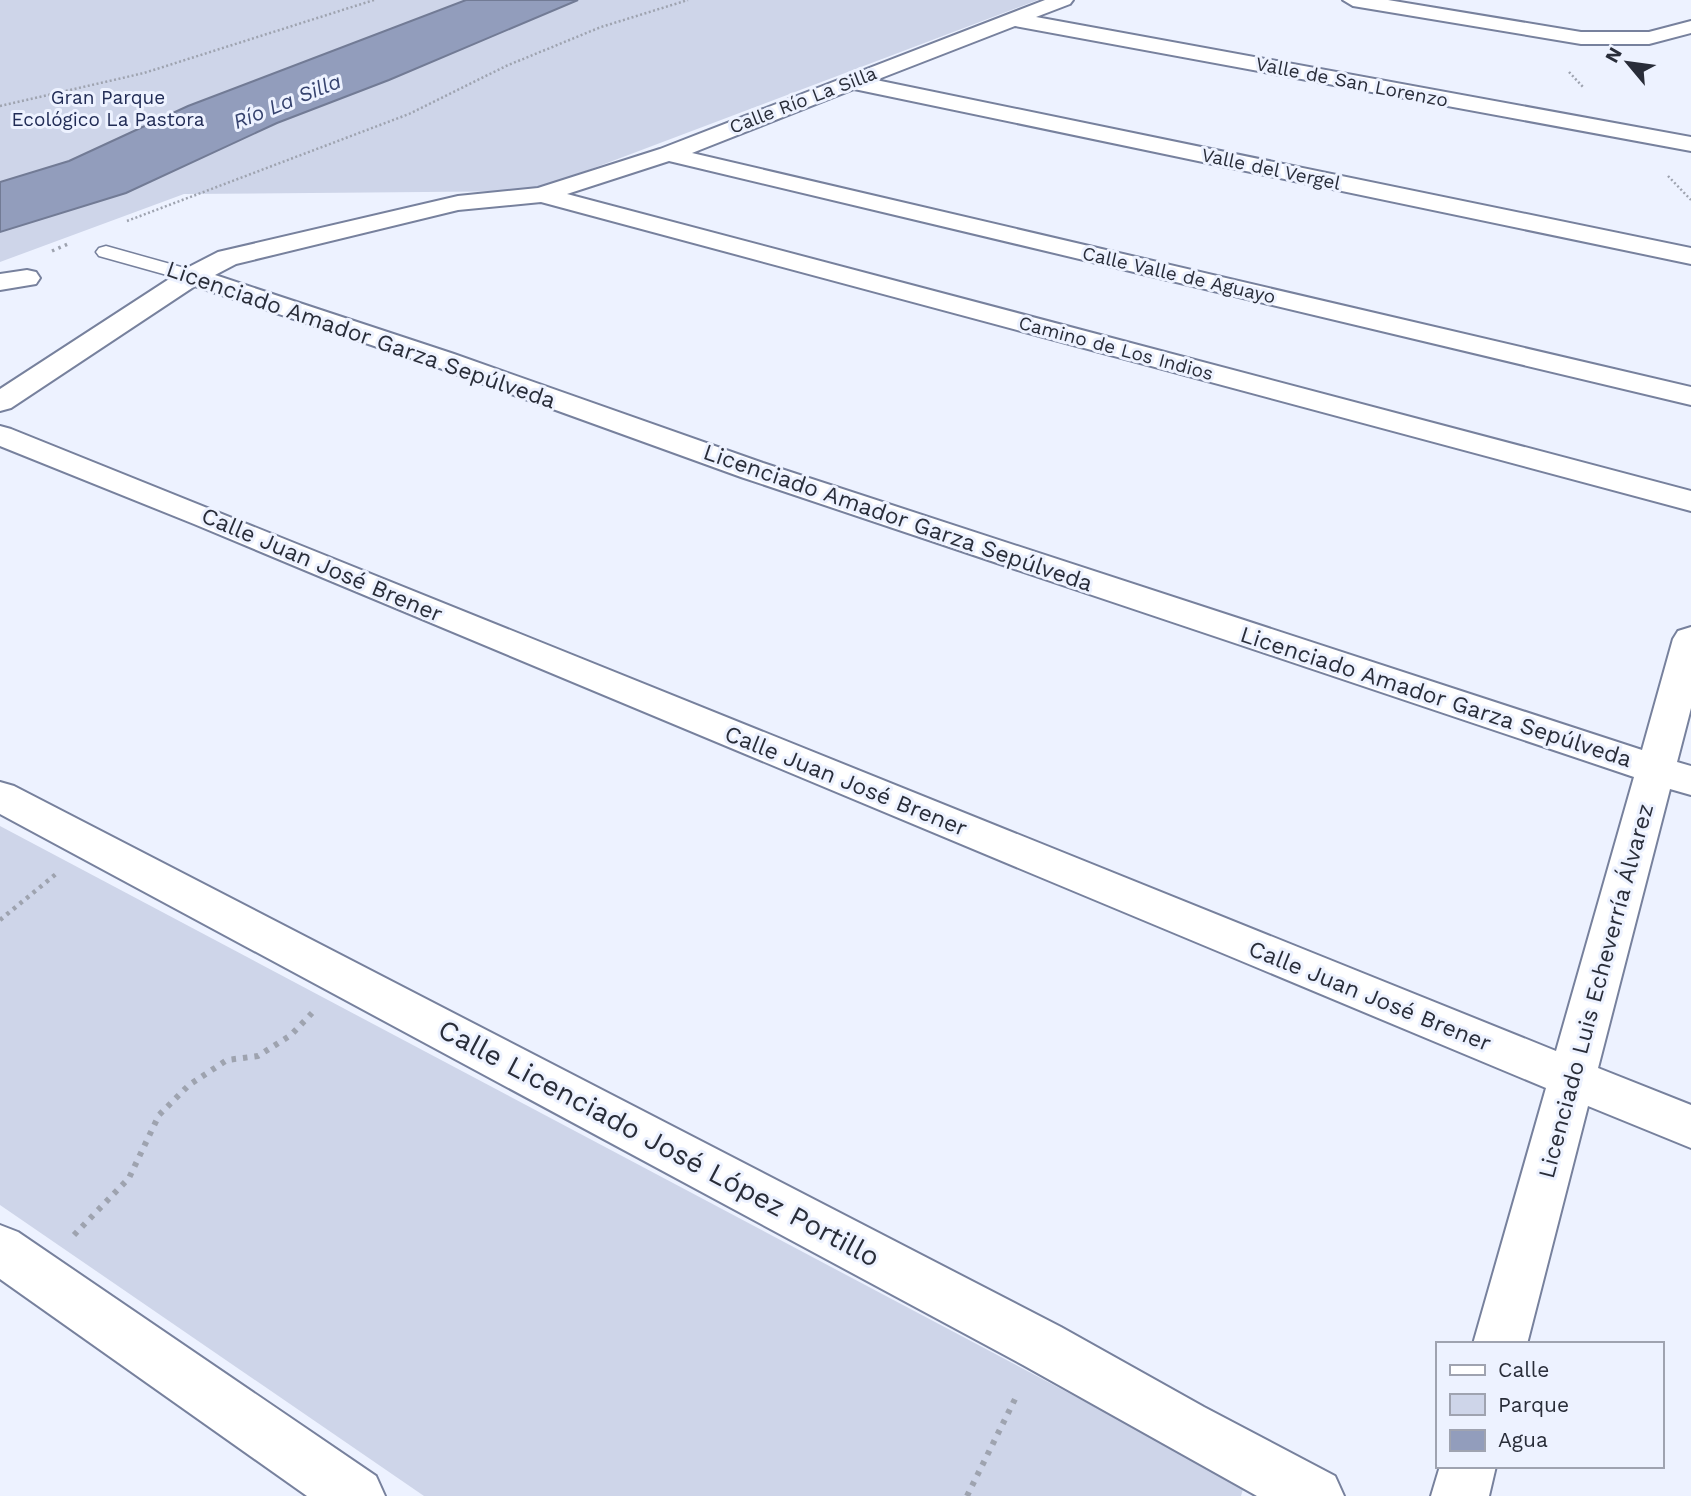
<svg xmlns="http://www.w3.org/2000/svg" width="1691" height="1496" viewBox="0 0 1691 1496" font-family="'Work Sans',sans-serif">
	<style>
		.green { fill: #ced5e9 }
		.water { fill: #929dbc; stroke: #727b95; stroke-width: 2 }
		.lines { fill: none; stroke-linecap: round; stroke-linejoin: round }
		.service-casing { stroke: #77819d; stroke-width: 3 }
		.minor-casing { stroke: #77819d; stroke-width: 4 }
		.path-far3 { stroke: #9ea3af; stroke-width: 2.5; stroke-dasharray: 2 2.5; stroke-linecap: butt }
		.path-far2 { stroke: #9ea3af; stroke-width: 3.5; stroke-dasharray: 2.5 4.5; stroke-linecap: butt }
		.path-far1 { stroke: #9ea3af; stroke-width: 4.5; stroke-dasharray: 3.5 5; stroke-linecap: butt }
		.path { stroke: #9ea3af; stroke-width: 6; stroke-dasharray: 4.5 7; stroke-linecap: butt }
		.service { fill: #fff; fill-rule: evenodd }
		.minor { fill: #fff; fill-rule: evenodd }
		.labels { text-anchor: middle; dominant-baseline: central; stroke-width: 6; stroke-linejoin: round; paint-order: stroke }
		.far-street-label { font-size: 19px; fill: #292d39; stroke: #edf2ff }
		.far-park-label { font-size: 19px; fill: #212c56; stroke: #edf2ff }
		.far-water-label { font-size: 21px; font-style: italic; fill: #36436f; stroke: #edf2ff }
		.street-label { font-size: 23px; fill: #292d39; stroke: #edf2ff }
		.near-street-label { font-size: 28px; fill: #292d39; stroke: #edf2ff }
	</style>
	<rect width="100%" height="100%" fill="#edf2ff"/>
	<g class="green">
		<polygon points="0,0 1038,0 533,191 184,194 0,262"/>
		<polygon points="0,826 1244,1486 1241,1496 424,1496 0,1205"/>
	</g>
	<polygon class="water" points="466,0 578,0 389,80 277,123 126,193 0,232 0,182 69,161 188,106"/>
	<g class="lines">
		<g class="service-casing">
			<polygon id="service" points="106,246 199,272 202,276 192,282 99,256 96,252 99,248"/>
		</g>
		<g class="minor-casing">
			<g id="minor">
				<polygon points="1045,0 1073,0 1070,4 1036,17 1691,137 1691,151 1015,26 876,80 1691,248 1691,264 854,89 692,153 1691,387 1691,405 669,161 567,194 1691,491 1691,511 541,202 458,210 236,264 215,275 454,354 763,463 1642,750 1673,639 1678,631 1691,627 1691,708 1677,762 1691,766 1691,795 1670,789 1598,1068 1691,1105 1691,1148 1588,1106 1527,1344 1473,1344 1546,1088 194,524 0,446 0,426 11,429 1556,1051 1634,777 741,477 434,366 195,286 11,408 0,411 0,389 183,270 218,252 458,196 538,188 660,149"/>
				<polygon points="1343,0 1388,0 1581,32 1649,32 1691,21 1691,33 1649,44 1581,44 1353,6"/>
				<polygon points="27,270 36,272 40,278 36,284 0,290 0,274"/>
				<polygon points="0,782 14,786 1061,1327 1204,1407 1335,1476 1344,1496 1257,1496 1023,1365 0,814"/>
				<polygon points="0,1225 18,1232 376,1476 385,1496 307,1496 0,1279"/>
				<polygon points="1440,1466 1496,1466 1489,1496 1431,1496"/>
			</g>
		</g>
		<g class="path-far3">
			<polyline points="1569,72 1584,88"/>
			<polyline points="0,106 144,73 374,0"/>
			<polyline points="1668,176 1691,200"/>
			<polyline points="127,221 409,114 506,66 601,27 688,0"/>
		</g>
		<polyline class="path-far2" points="52,251 70,243"/>
		<polyline class="path-far1" points="0,920 56,874"/>
		<g class="path">
			<polyline points="74,1235 129,1178 159,1115 189,1085 227,1060 258,1056 291,1035 312,1013"/>
			<polyline points="967,1496 1018,1393"/>
		</g>
		<use href="#service" class="service"/>
		<use href="#minor" class="minor"/>
	</g>
	<g class="labels">
		<g class="far-street-label">
			<text transform="translate(1352 82) rotate(11)">Valle de San Lorenzo</text>
			<text transform="translate(803 100) rotate(-21)">Calle Río La Silla</text>
			<text transform="translate(1271 169) rotate(12)">Valle del Vergel</text>
			<text transform="translate(1179 275) rotate(13)">Calle Valle de Aguayo</text>
			<text transform="translate(1116 348) rotate(15)">Camino de Los Indios</text>
		</g>
		<g class="far-park-label">
			<text x="108" y="97">Gran Parque<tspan x="108" dy="22">Ecológico La Pastora</tspan></text>
		</g>
		<g class="far-water-label">
			<text transform="translate(287 101) rotate(-22)">Río La Silla</text>
		</g>
		<g class="street-label">
			<text transform="translate(361 335) rotate(19)">Licenciado Amador Garza Sepúlveda</text>
			<text transform="translate(898 518) rotate(19)">Licenciado Amador Garza Sepúlveda</text>
			<text transform="translate(322 565) rotate(23)">Calle Juan José Brener</text>
			<text transform="translate(1436 697) rotate(18)">Licenciado Amador Garza Sepúlveda</text>
			<text transform="translate(846 781) rotate(22)">Calle Juan José Brener</text>
			<text transform="translate(1596 991) rotate(-75)">Licenciado Luis Echeverría Álvarez</text>
			<text transform="translate(1370 996) rotate(22)">Calle Juan José Brener</text>
		</g>
		<g class="near-street-label">
			<text transform="translate(659 1143) rotate(28)">Calle Licenciado José López Portillo</text>
		</g>
	</g>
	<rect x="1436" y="1342" width="228" height="126" fill="#edf2ff" stroke="#9fa3b0" stroke-width="2"/>
	<rect x="1450" y="1365" width="35" height="10" fill="#ffffff" stroke="#9fa3b0" stroke-width="2"/>
	<text x="1498" y="1377" font-size="21" fill="#292d39">Calle</text>
	<rect x="1450" y="1394" width="35" height="21" fill="#ced5e9" stroke="#9fa3b0" stroke-width="2"/>
	<text x="1498" y="1412" font-size="21" fill="#292d39">Parque</text>
	<rect x="1450" y="1430" width="35" height="21" fill="#929dbc" stroke="#9fa3b0" stroke-width="2"/>
	<text x="1498" y="1447" font-size="21" fill="#292d39">Agua</text>
	<g transform="translate(1628 63) rotate(299)" stroke="#edf2ff" stroke-width="5" paint-order="stroke">
	<path d="M0-5L12 26L0 18L-12 26Z" fill="#292d39"/>
	<text y="-10" font-size="19" font-weight="bold" text-anchor="middle" fill="#292d39">N</text>
	</g>
</svg>
